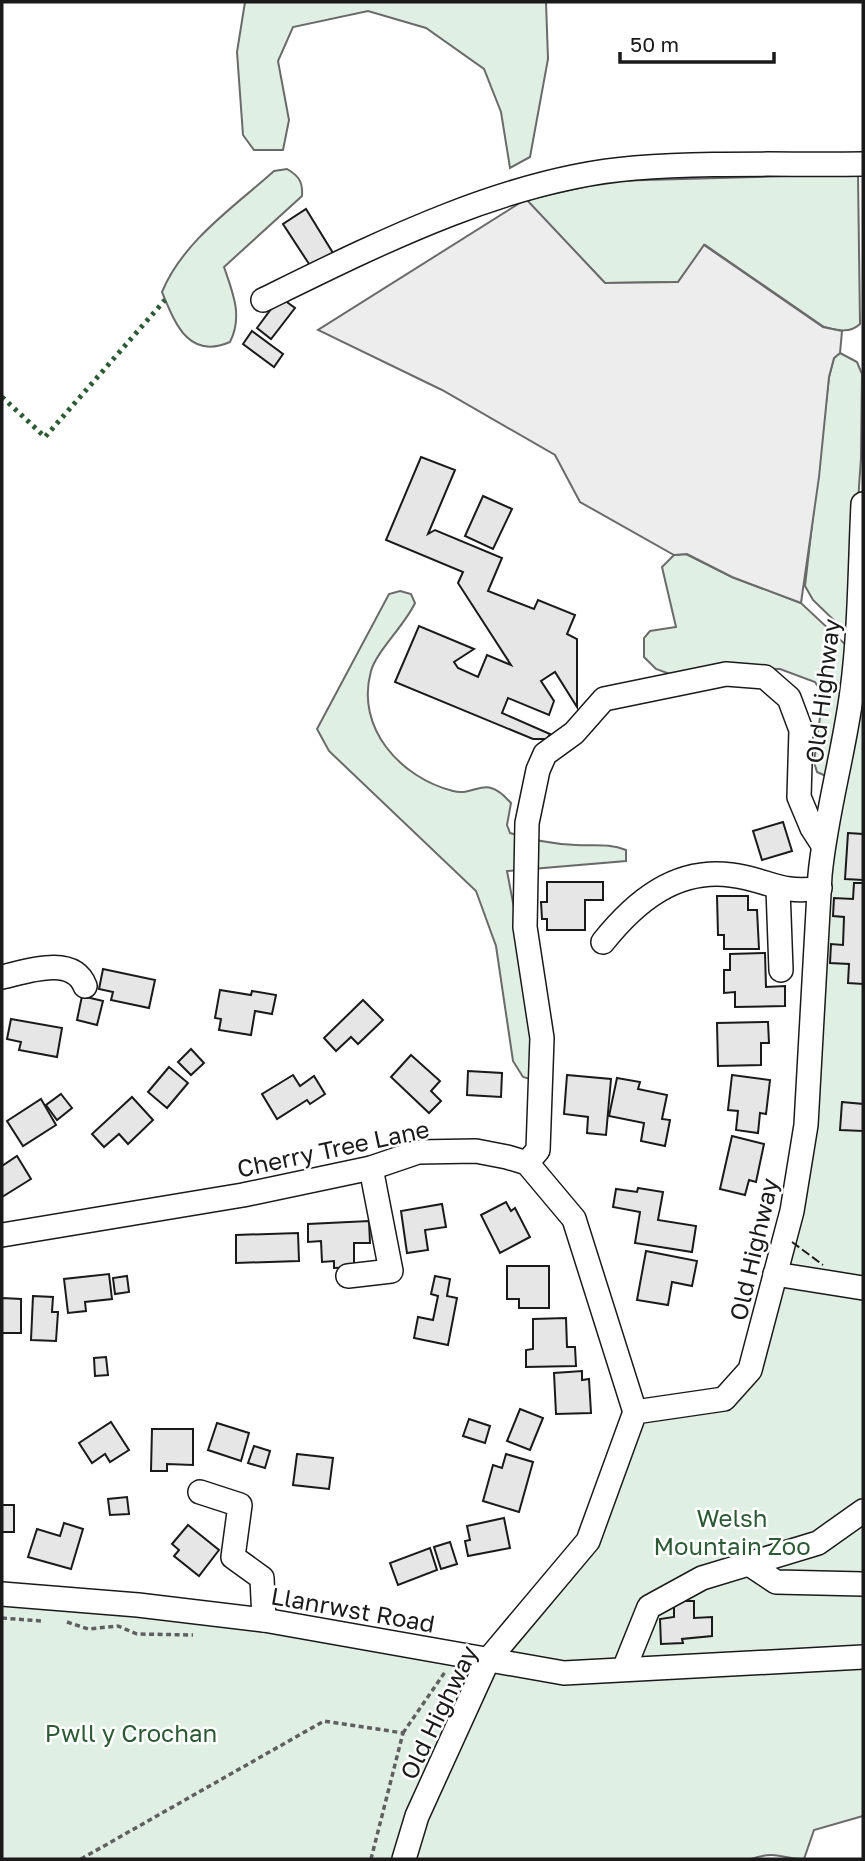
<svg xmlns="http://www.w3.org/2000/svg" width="865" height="1861" viewBox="0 0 865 1861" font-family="'Golos Text',sans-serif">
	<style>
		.green { fill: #e0efe3; stroke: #6a6a6a; stroke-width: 2 }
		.parking { fill: #ededed; stroke: #6a6a6a; stroke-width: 2 }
		.building { fill: #e6e6e6; stroke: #1a1a1a; stroke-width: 2 }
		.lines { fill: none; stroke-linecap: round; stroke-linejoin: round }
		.minor-casing { stroke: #1a1a1a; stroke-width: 26 }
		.path { stroke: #5f5f5f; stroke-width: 3.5; stroke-dasharray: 5 3.5; stroke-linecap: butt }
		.minor { stroke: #fff; stroke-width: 23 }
		.hedge { stroke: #2b5a34; stroke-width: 5; stroke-dasharray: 3.5 5; stroke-linecap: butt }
		.fence { stroke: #1a1a1a; stroke-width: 2; stroke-dasharray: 9 3.5; stroke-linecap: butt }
		.labels { text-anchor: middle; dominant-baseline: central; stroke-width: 5; stroke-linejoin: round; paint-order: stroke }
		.street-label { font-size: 24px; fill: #1a1a1a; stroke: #fff }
		.park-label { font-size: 24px; fill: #2b5a34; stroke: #fff }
	</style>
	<rect width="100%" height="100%" fill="#fff"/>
	<g class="green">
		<polygon points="245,2 546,2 548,59 530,157 510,168 501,112 484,69 426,28 368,11 293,27 278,61 289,120 283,150 254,150 243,135 237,52"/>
		<path d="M287 169C299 176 303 182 302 196L224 267C233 293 243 316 230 342 188 360 175 323 162 292 183 241 234 207 274 171Z"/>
		<path d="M858 174 860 324C849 334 837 330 824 327L705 245 678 282 605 283 526 200 610 181Z"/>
		<polygon points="840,353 857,362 862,374 861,458 849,631 844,630 813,600 805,586 829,377 834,358"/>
		<polygon points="686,554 732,577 801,603 847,646 851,655 828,777 817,772 814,762 823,695 815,682 780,669 721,668 678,677 656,669 644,657 644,638 650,631 676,627 662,567 674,555"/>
		<path d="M400 591 411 594 415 603C405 625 376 652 371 671 355 728 401 778 453 791 478 797 484 772 511 803L507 825 510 833C531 840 553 844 576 845 595 846 609 843 626 850V861L507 871 533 1008V1080L523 1077 513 1061 496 946 476 891 329 751 317 729 389 594Z"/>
		<path d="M863 644V1816L814 1830 804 1859C780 1859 779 1850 751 1859H2V1594L488 1660 588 1541 635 1412 724 1399 750 1370 792 1244 828 881Z"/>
	</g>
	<polygon class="parking" points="526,199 605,283 678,282 704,245 823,327 842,331 840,353 834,358 829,377 819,477 801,603 732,577 687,554 674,555 580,502 555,455 442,390 318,330"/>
	<g class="building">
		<polygon points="306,209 333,253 311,267 283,224"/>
		<polygon points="280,297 295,308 271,339 257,328"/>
		<polygon points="252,331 283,354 274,367 243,344"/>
		<polygon points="421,457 455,470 428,534 435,530 502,558 488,591 534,609 538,600 575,615 567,634 577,639 577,707 555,672 541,681 554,701 549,715 508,698 502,713 550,734 547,739 533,739 395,682 419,626 474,649 454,662 458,668 478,677 487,655 511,665 458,583 463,572 386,540"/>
		<polygon points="483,496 512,509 493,549 465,536"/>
		<polygon points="783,822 792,851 762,860 753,831"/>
		<polygon points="848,833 863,834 863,880 845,879"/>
		<polygon points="547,882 603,882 603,900 585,900 585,930 547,930 547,919 542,919 541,902 547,902"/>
		<polygon points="854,883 863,883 863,984 848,983 849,964 830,963 831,944 843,945 844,917 833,916 834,898 853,899"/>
		<polygon points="717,896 748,896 748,910 757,910 759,949 724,949 724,935 718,935"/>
		<polygon points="765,953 766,987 785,986 785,1006 735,1007 735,992 724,993 724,970 730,970 730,954"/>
		<polygon points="103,969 155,980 149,1008 111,1000 113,992 99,989"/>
		<polygon points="220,990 251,995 252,991 276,995 272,1014 255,1011 251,1035 219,1030 221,1019 215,1018"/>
		<polygon points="82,996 103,1001 97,1025 77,1020"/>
		<polygon points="363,1000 383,1020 358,1044 351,1037 336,1051 324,1038"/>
		<polygon points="11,1019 62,1028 57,1057 19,1050 21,1042 7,1039"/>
		<polygon points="768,1022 769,1043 761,1043 761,1065 718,1066 717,1023"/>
		<polygon points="191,1049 204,1063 191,1075 178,1062"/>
		<polygon points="411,1055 440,1081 431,1091 441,1101 429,1113 391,1077"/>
		<polygon points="169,1067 188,1083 167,1108 148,1092"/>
		<polygon points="468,1071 502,1073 501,1097 467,1095"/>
		<polygon points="293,1075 300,1086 314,1076 325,1094 310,1104 307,1100 277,1119 262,1094"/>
		<polygon points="567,1075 611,1079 606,1135 587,1133 588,1117 564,1114"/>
		<polygon points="732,1075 770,1080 766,1114 760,1113 758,1133 736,1130 738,1111 728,1110"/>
		<polygon points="617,1078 640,1082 638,1089 667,1095 662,1119 670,1120 665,1146 641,1141 644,1123 609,1116"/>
		<polygon points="61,1094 72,1108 57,1120 46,1105"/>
		<polygon points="132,1097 153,1120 128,1144 119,1134 104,1147 92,1134"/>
		<polygon points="41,1099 56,1125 23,1146 7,1121"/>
		<polygon points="842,1102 863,1104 863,1131 840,1130"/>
		<polygon points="732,1136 764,1144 756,1182 749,1180 745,1195 720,1189"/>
		<polygon points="17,1156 31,1179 2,1197 2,1166"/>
		<polygon points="638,1188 663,1192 658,1220 696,1226 692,1252 635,1243 640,1212 613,1207 616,1189 637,1192"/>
		<polygon points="506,1202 511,1211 515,1208 530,1237 500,1253 481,1215"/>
		<polygon points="442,1204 446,1227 425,1230 428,1250 407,1253 401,1211"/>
		<polygon points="369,1221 370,1243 354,1243 354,1267 334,1268 334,1261 322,1262 321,1241 308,1242 308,1224"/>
		<polygon points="298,1233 299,1261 236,1263 236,1235"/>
		<polygon points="646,1251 697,1261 692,1286 672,1282 668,1305 637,1300"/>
		<polygon points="507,1266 549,1266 549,1308 519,1308 519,1299 507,1299"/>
		<polygon points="109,1274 112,1299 85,1302 86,1311 68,1313 64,1279"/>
		<polygon points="127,1276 129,1292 115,1294 113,1278"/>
		<polygon points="435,1276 450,1279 447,1296 457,1298 448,1345 414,1338 418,1317 433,1320 438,1296 431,1294"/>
		<polygon points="33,1296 53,1297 52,1312 58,1312 56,1341 31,1340"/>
		<polygon points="2,1298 21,1299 21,1333 2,1333"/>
		<polygon points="566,1318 567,1347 575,1347 576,1366 526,1367 526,1350 533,1349 533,1319"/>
		<polygon points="106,1357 108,1375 95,1376 94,1358"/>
		<polygon points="582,1371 582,1380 589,1379 591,1413 556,1414 554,1373"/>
		<polygon points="520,1409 543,1418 530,1450 507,1441"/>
		<polygon points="469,1419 490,1426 485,1443 463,1436"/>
		<polygon points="111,1422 129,1450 110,1462 105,1454 92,1463 79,1443"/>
		<polygon points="217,1423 249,1433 241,1461 208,1450"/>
		<polygon points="152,1429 193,1429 193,1465 167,1464 167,1471 151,1471"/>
		<polygon points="254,1446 270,1451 265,1468 248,1463"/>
		<polygon points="297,1454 333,1458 329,1489 293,1485"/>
		<polygon points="506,1454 533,1462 519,1512 483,1501 493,1465 502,1468"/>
		<polygon points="127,1497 129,1514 110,1515 108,1499"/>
		<rect x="2" y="1505" width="12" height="27"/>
		<polygon points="504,1518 510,1548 468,1556 465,1541 470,1540 467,1526"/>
		<polygon points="64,1523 83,1529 71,1569 28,1557 37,1529 60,1536"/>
		<polygon points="188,1525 219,1550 199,1576 174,1556 179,1550 172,1544"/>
		<polygon points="450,1542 457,1564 441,1569 434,1547"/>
		<polygon points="430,1548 437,1570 398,1585 390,1563"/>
		<polygon points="674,1601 694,1601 694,1618 712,1617 712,1636 682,1639 683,1643 661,1644 660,1619 674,1617"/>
	</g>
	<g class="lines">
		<g class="minor-casing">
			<g id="minor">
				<path d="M263 300C377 244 507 178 635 168 708 162 790 165 863 164"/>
				<polyline points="778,889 781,970"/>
				<path d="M603 942C635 902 675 868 731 875 767 879 780 895 820 888"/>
				<path d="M2 977C25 972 73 954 85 986"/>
				<polyline points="527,1163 538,1150 542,1038 525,927 527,823 538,770 545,754 574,733 604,699 726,674 765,677 789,698 801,730 799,797 812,828 823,845"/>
				<polyline points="2,1235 243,1195 371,1168 418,1152 476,1151 507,1157 527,1163 574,1219 635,1412"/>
				<polyline points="775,1274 863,1288"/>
				<polyline points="348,1276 391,1271 371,1168"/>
				<polyline points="200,1492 240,1505 233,1557 262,1578 264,1620"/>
				<polyline points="749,1564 776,1582 863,1584"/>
				<polyline points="2,1594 138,1605 264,1620 564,1673 863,1657"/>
				<polyline points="624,1669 649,1607 702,1578 818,1543 863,1511"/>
				<path d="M404 1859 417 1816 488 1660 588 1541 635 1412 724 1399 750 1370 792 1211 806 1125 820 875C826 813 844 753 852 691 860 630 860 566 863 504"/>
			</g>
		</g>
		<g class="path">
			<polyline points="2,1618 42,1621"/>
			<polyline points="67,1622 88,1629 118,1626 137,1634 193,1635"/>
			<polyline points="403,1733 445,1672"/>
			<polyline points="81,1859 324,1721 403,1733 371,1859"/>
		</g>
		<use href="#minor" class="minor"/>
		<polyline class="hedge" points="2,397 45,437 165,300"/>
		<polyline class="fence" points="792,1242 823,1265"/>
	</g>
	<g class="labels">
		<g class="street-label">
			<text transform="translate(822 691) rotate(-83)">Old Highway</text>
			<text transform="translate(333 1148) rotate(-12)">Cherry Tree Lane</text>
			<text transform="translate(753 1249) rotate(-77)">Old Highway</text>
			<text transform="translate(353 1609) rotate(10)">Llanrwst Road</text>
			<text transform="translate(438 1712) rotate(-64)">Old Highway</text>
		</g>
		<g class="park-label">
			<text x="732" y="1517">Welsh<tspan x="732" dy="28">Mountain Zoo</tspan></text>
			<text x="131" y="1732">Pwll y Crochan</text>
		</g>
	</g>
	<rect width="865" height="1861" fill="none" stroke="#1a1a1a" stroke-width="7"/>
	<path d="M620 52v10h154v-10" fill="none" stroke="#1a1a1a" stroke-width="3.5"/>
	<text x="630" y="52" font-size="21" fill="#1a1a1a" stroke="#ffffff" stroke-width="5" paint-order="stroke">50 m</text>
</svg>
